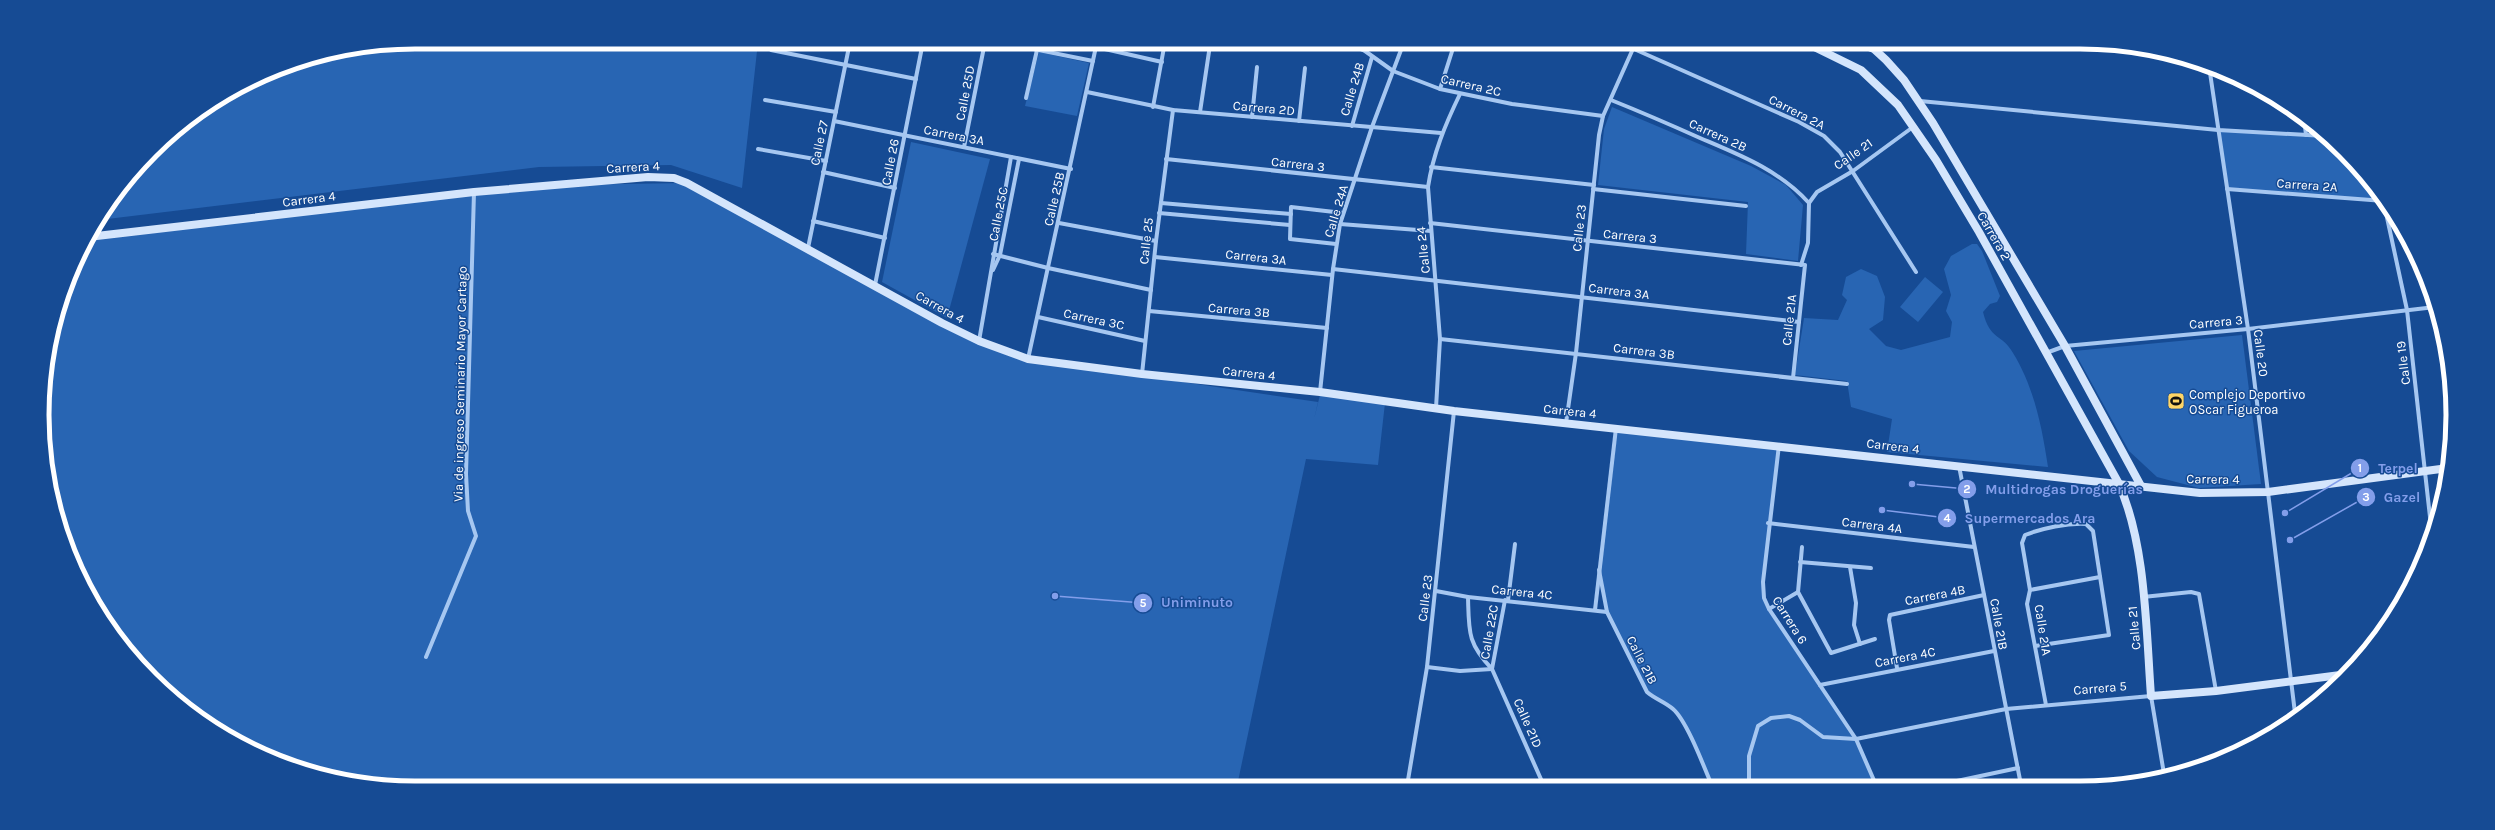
<svg xmlns="http://www.w3.org/2000/svg" width="2495" height="830" viewBox="0 0 2495 830" font-family="Karla,sans-serif">
	<style>
		.green { fill: #2865b3 }
		.lines { fill: none; stroke-linecap: round; stroke-linejoin: round }
		.minor { stroke: #a6c7f1; stroke-width: 4 }
		.secondary { stroke: #d4e5fc; stroke-width: 8 }
		.labels { text-anchor: middle; dominant-baseline: central; stroke-width: 3; stroke-linejoin: round; paint-order: stroke }
		.street-label { font-size: 13px; fill: #fff; stroke: #164b94 }
		.poi-label { font-size: 13px; fill: #fff; stroke: #164b94; text-anchor: start }
		.rim { fill: none; stroke: #fff; stroke-width: 5 }
		.leader { fill: none; stroke: #839eea; stroke-width: 1.5 }
		.callout-dot { fill: #839eea; stroke: #164b94; stroke-width: 1.5 }
		.mark-label { font-size: 12px; text-anchor: middle; font-weight: bold; fill: #fff }
		.callout-label { font-size: 14px; text-anchor: middle; font-weight: bold; fill: #839eea; stroke: #164b94; stroke-width: 3; stroke-linejoin: round; paint-order: stroke }
	</style>
	<rect width="100%" height="100%" fill="#164b94"/>
	<g class="green">
		<polygon points="415,42 758,42 742,188 671,165 539,167 99,220 119,188 169,135 272,70 342,49"/>
		<polygon points="1039,52 1089,63 1077,116 1025,106"/>
		<polygon points="1612,107 1751,166 1786,185 1803,205 1798,261 1746,254 1748,202 1598,185 1604,129"/>
		<polygon points="2218,130 2325,136 2344,151 2384,201 2227,189"/>
		<polygon points="911,142 990,159 947,318 882,282"/>
		<polygon points="687,183 942,323 1028,359 1318,402 1314,419 1320,395 1385,403 1378,465 1306,459 1237,786 415,788 342,781 272,760 208,725 151,679 105,622 55,511 43,440 45,367 81,250 88,237 555,185"/>
		<path d="M1972 244H1977L1982 251 2000 296 1997 302 1990 304 1983 312C1990 341 2002 333 2013 353 2034 387 2042 427 2048 467L1887 452 1892 419 1851 407 1847 381 1795 375 1804 318 1838 320 1847 300 1842 295 1846 277 1861 269 1877 276 1885 297 1883 320 1869 329 1886 346 1901 350 1950 337 1952 322 1946 311 1951 295 1944 269 1951 256Z"/>
		<polygon points="1925,277 1943,292 1918,322 1900,307"/>
		<polygon points="2242,335 2261,484 2199,488 2157,477 2129,451 2074,351"/>
		<polygon points="1616,428 1779,445 1763,582 1764,598 1856,739 1877,785 1712,786 1690,735 1673,709 1647,692 1607,612 1599,570"/>
	</g>
	<g class="lines">
		<g class="minor">
			<polyline points="999,42 1093,61"/>
			<polyline points="1344,42 1365,51 1393,71 1440,89 1512,104 1603,116"/>
			<polyline points="1096,47 1162,62"/>
			<polyline points="1634,49 1799,122 1824,136 1840,152 1916,272"/>
			<polyline points="771,50 916,79"/>
			<polyline points="1365,51 1368,42"/>
			<polyline points="2209,66 2248,329 2295,713"/>
			<polyline points="1440,89 1455,42"/>
			<polyline points="1087,92 1173,110 1441,133"/>
			<polyline points="1026,98 1037,50"/>
			<polyline points="765,100 836,112"/>
			<path d="M1611 100C1641 112 1671 125 1700 138 1740 155 1779 170 1809 203"/>
			<polyline points="1920,101 2218,130 2325,136"/>
			<polyline points="1153,107 1165,42"/>
			<polyline points="1200,112 1210,45"/>
			<polyline points="1252,117 1257,67"/>
			<polyline points="2304,118 2306,135"/>
			<polyline points="834,121 1071,169"/>
			<polyline points="1299,121 1305,68"/>
			<polyline points="1352,126 1372,57"/>
			<polyline points="964,147 985,42"/>
			<polyline points="758,149 826,161"/>
			<polyline points="1166,159 1428,187"/>
			<polyline points="1431,167 1594,185"/>
			<polyline points="823,172 895,188"/>
			<polyline points="1593,189 1746,206"/>
			<polyline points="2227,189 2384,201"/>
			<polyline points="2383,199 2407,310 2431,526"/>
			<polyline points="1161,203 1291,214"/>
			<polyline points="1159,213 1290,225"/>
			<polyline points="813,221 885,238"/>
			<polyline points="1059,223 1156,241"/>
			<polyline points="1430,223 1805,265 1793,378"/>
			<polyline points="1340,224 1431,231"/>
			<polyline points="1336,244 1290,239 1291,207 1343,213"/>
			<polyline points="808,248 850,42"/>
			<polyline points="993,254 1048,268 1151,290"/>
			<polyline points="1155,257 1332,275"/>
			<polyline points="1801,265 1808,243 1809,203 1817,192 1853,171 1913,127"/>
			<polyline points="1333,269 1799,322"/>
			<polyline points="993,270 1000,255 1019,159"/>
			<polyline points="875,285 923,42"/>
			<polyline points="1149,311 1327,328"/>
			<polyline points="1038,317 1145,341"/>
			<polyline points="1440,339 1847,384"/>
			<polyline points="979,341 1011,157"/>
			<polyline points="2046,353 2065,346 2248,329 2435,307"/>
			<polyline points="1028,359 1097,42"/>
			<polyline points="1142,374 1156,241 1173,110"/>
			<polyline points="1320,392 1333,269 1340,224 1372,127 1404,42"/>
			<path d="M1436 408 1440 339 1428 187C1433 154 1445 125 1460 94"/>
			<polyline points="1566,423 1576,353 1599,135 1603,116 1636,42"/>
			<polyline points="1779,445 1763,582 1764,598 1769,609 1856,739 1876,785"/>
			<polyline points="1959,466 2021,785"/>
			<polyline points="1768,523 1974,547"/>
			<polyline points="1802,547 1798,592 1831,653 1875,639"/>
			<polyline points="1800,562 1871,568"/>
			<polyline points="1850,567 1856,603 1854,625 1860,644"/>
			<path d="M1599 570 1607 612 1647 692C1655 699 1665 702 1673 709 1687 721 1704 767 1712 786"/>
			<polyline points="2030,590 2100,577"/>
			<polyline points="1436,591 1468,597 1607,612"/>
			<path d="M1468 597C1469 631 1467 643 1492 669L1544 786"/>
			<polyline points="2143,597 2191,592 2199,594 2216,691"/>
			<polyline points="1508,600 1515,544"/>
			<polyline points="1769,609 1798,592"/>
			<polyline points="1595,610 1616,428"/>
			<path d="M2035 646 2109 635 2093 531 2086 524C2067 523 2043 528 2025 535L2022 543 2030 590 2027 604 2046 705"/>
			<polyline points="426,657 476,536 468,511 466,474 474,192"/>
			<polyline points="1427,667 1460,671 1492,669"/>
			<polyline points="1897,668 1889,620 1890,615 1984,595"/>
			<polyline points="1492,669 1505,600"/>
			<polyline points="1820,685 1994,651"/>
			<polyline points="1749,785 1749,756 1758,726 1771,718 1789,716 1800,720 1823,737 1856,739 2006,709 2151,696 2164,774"/>
			<polyline points="1938,785 2018,768"/>
			<polyline points="2130,785 2134,779 2161,775"/>
			<polyline points="1407,786 1427,667 1454,411"/>
		</g>
		<g class="secondary">
			<path d="M1804 42 1861 70 1898 105 1936 160 1979 232 2118 482C2146 543 2146 629 2151 696L2216 691 2348 674"/>
			<polyline points="1857,42 1874,49 1886,60 1904,80 1933,123 2065,346 2141,486"/>
			<polyline points="88,237 474,192 648,177 674,178 687,183 942,323 979,341 1028,359 1142,374 1320,392 1454,411 2200,493 2268,492 2448,468"/>
		</g>
	</g>
	<defs>
		<g id="stadium-square" transform="scale(0.9)"><rect x="-9" y="-9" width="18" height="18" rx="4" fill="#ffd566" stroke="#164b94"/><path d="M0-5a6.5 5 0 1 0 0 10a6.5 5 0 1 0 0-10ZM-3.5-1.8h7v3.6h-7Z" fill="#111"/></g>
	</defs>
	<g fill-rule="evenodd">
		<use href="#stadium-square" x="2176" y="401"/>
	</g>
	<g class="labels">
		<g class="street-label">
			<text transform="translate(1471 85) rotate(13)">Carrera 2C</text>
			<text transform="translate(1352 89) rotate(-73)">Calle 24B</text>
			<text transform="translate(965 93) rotate(-79)">Calle 25D</text>
			<text transform="translate(1264 108) rotate(5)">Carrera 2D</text>
			<text transform="translate(1797 112) rotate(27)">Carrera 2A</text>
			<text transform="translate(954 135) rotate(11)">Carrera 3A</text>
			<text transform="translate(1718 135) rotate(24)">Carrera 2B</text>
			<text transform="translate(819 143) rotate(-78)">Calle 27</text>
			<text transform="translate(1853 154) rotate(-35)">Calle 21</text>
			<text transform="translate(890 162) rotate(-79)">Calle 26</text>
			<text transform="translate(1298 164) rotate(6)">Carrera 3</text>
			<text transform="translate(633 167) rotate(-3)">Carrera 4</text>
			<text transform="translate(2307 185) rotate(4)">Carrera 2A</text>
			<text transform="translate(309 199) rotate(-7)">Carrera 4</text>
			<text transform="translate(1054 199) rotate(-77)">Calle 25B</text>
			<text transform="translate(1336 211) rotate(-73)">Calle 24A</text>
			<text transform="translate(998 214) rotate(-79)">Calle 25C</text>
			<text transform="translate(1579 228) rotate(-84)">Calle 23</text>
			<text transform="translate(1630 236) rotate(6)">Carrera 3</text>
			<text transform="translate(1994 236) rotate(60)">Carrera 2</text>
			<text transform="translate(1146 241) rotate(-84)">Calle 25</text>
			<text transform="translate(1423 250) rotate(-96)">Calle 24</text>
			<text transform="translate(1256 257) rotate(6)">Carrera 3A</text>
			<text transform="translate(1619 291) rotate(7)">Carrera 3A</text>
			<text transform="translate(940 307) rotate(29)">Carrera 4</text>
			<text transform="translate(1239 310) rotate(5)">Carrera 3B</text>
			<text transform="translate(1094 319) rotate(12)">Carrera 3C</text>
			<text transform="translate(1789 320) rotate(-84)">Calle 21A</text>
			<text transform="translate(2216 322) rotate(-5)">Carrera 3</text>
			<text transform="translate(1644 351) rotate(7)">Carrera 3B</text>
			<text transform="translate(2261 353) rotate(83)">Calle 20</text>
			<text transform="translate(2403 363) rotate(-97)">Calle 19</text>
			<text transform="translate(1249 373) rotate(6)">Carrera 4</text>
			<text transform="translate(460 384) rotate(-89)">Via de ingreso Seminario Mayor Cartago</text>
			<text transform="translate(1570 411) rotate(6)">Carrera 4</text>
			<text transform="translate(1893 446) rotate(7)">Carrera 4</text>
			<text transform="translate(2213 479) rotate(1)">Carrera 4</text>
			<text transform="translate(1872 525) rotate(7)">Carrera 4A</text>
			<text transform="translate(1522 592) rotate(6)">Carrera 4C</text>
			<text transform="translate(1935 595) rotate(-11)">Carrera 4B</text>
			<text transform="translate(1425 598) rotate(-83)">Calle 23</text>
			<text transform="translate(1790 620) rotate(58)">Carrera 6</text>
			<text transform="translate(1999 624) rotate(80)">Calle 21B</text>
			<text transform="translate(2134 628) rotate(-95)">Calle 21</text>
			<text transform="translate(2043 630) rotate(81)">Calle 21A</text>
			<text transform="translate(1489 632) rotate(-80)">Calle 22C</text>
			<text transform="translate(1905 657) rotate(-11)">Carrera 4C</text>
			<text transform="translate(1642 660) rotate(63)">Calle 21B</text>
			<text transform="translate(2100 688) rotate(-5)">Carrera 5</text>
			<text transform="translate(1528 723) rotate(66)">Calle 21D</text>
		</g>
		<g class="poi-label">
			<text x="2189" y="394">Complejo Deportivo<tspan x="2189" dy="15">OScar Figueroa</tspan></text>
		</g>
	</g>
	<path d="M0 0H2495V830H0ZM415 49H2080A366 366 0 0 1 2446 415V415A366 366 0 0 1 2080 781H415A366 366 0 0 1 49 415V415A366 366 0 0 1 415 49Z" fill="#164b94" fill-rule="evenodd"/>
	<path class="rim" d="M415 49H2080A366 366 0 0 1 2446 415V415A366 366 0 0 1 2080 781H415A366 366 0 0 1 49 415V415A366 366 0 0 1 415 49Z"/>
	<path class="leader" d="M2285 513L2360 468M1912 484L1967 489M2290 540L2366 497M1882 510L1947 518M1055 596L1143 603"/>
	<g class="callout-dot">
		<circle cx="2285" cy="513" r="4"/>
		<circle cx="1912" cy="484" r="4"/>
		<circle cx="2290" cy="540" r="4"/>
		<circle cx="1882" cy="510" r="4"/>
		<circle cx="1055" cy="596" r="4"/>
		<circle cx="2360" cy="468" r="10"/>
		<circle cx="1967" cy="489" r="10"/>
		<circle cx="2366" cy="497" r="10"/>
		<circle cx="1947" cy="518" r="10"/>
		<circle cx="1143" cy="603" r="10"/>
	</g>
	<g class="mark-label">
		<text x="2360" y="472">1</text>
		<text x="1967" y="493">2</text>
		<text x="2366" y="501">3</text>
		<text x="1947" y="522">4</text>
		<text x="1143" y="607">5</text>
	</g>
	<g class="callout-label">
		<text x="2398" y="473">Terpel</text>
		<text x="2064" y="494">Multidrogas Droguerías</text>
		<text x="2402" y="502">Gazel</text>
		<text x="2030" y="523">Supermercados Ara</text>
		<text x="1197" y="607">Uniminuto</text>
	</g>
</svg>
